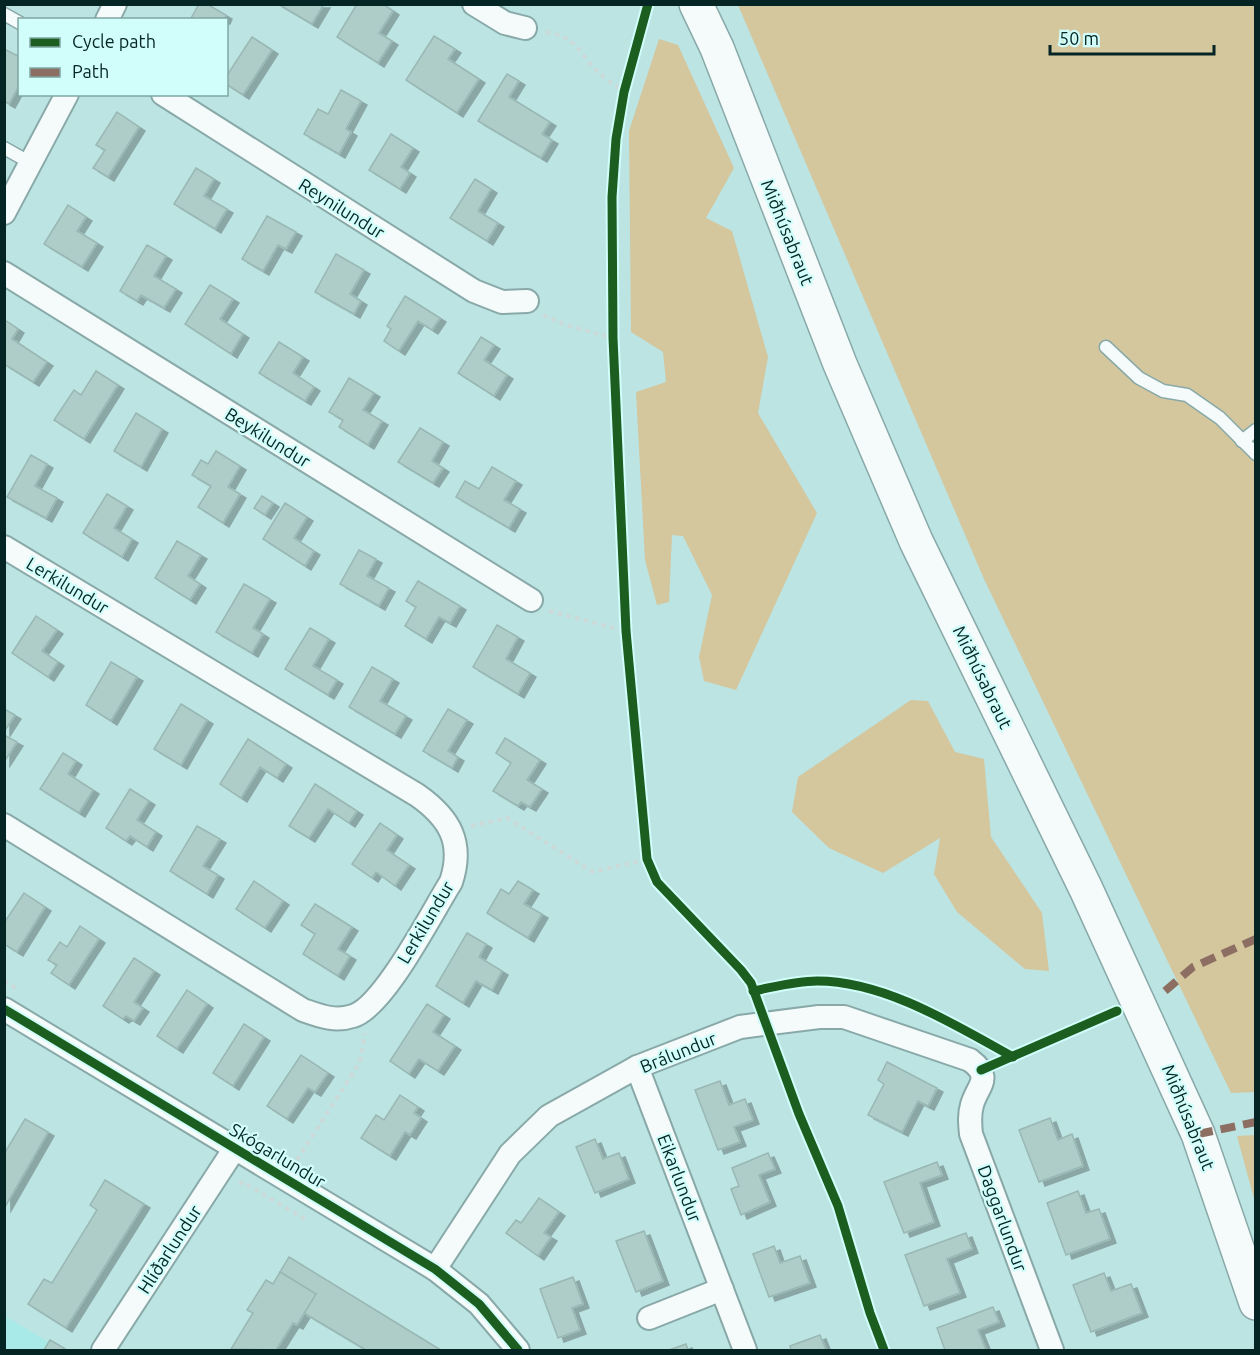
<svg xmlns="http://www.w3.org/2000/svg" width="1260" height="1355" viewBox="0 0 1260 1355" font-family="Ubuntu,sans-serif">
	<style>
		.built { fill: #a8eae7 }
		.green { fill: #d4c69d }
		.building { fill: #aecdc8; stroke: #99b8b3; stroke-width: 1.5; filter: url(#shadow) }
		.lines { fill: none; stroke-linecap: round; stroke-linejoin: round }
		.lane-casing { stroke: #88a9a8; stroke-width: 15 }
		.street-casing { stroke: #88a9a8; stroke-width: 26 }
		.secondary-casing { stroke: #88a9a8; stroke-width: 36 }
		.path { stroke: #ccd9d9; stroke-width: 4; stroke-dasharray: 4.5 4.5; stroke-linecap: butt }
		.lane { stroke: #f5fbfb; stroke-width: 12 }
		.street { stroke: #f5fbfb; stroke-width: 22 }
		.secondary { stroke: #f5fbfb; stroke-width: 33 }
		.quiet { stroke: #8d6e63; stroke-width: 8; stroke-dasharray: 15 8; stroke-linecap: butt }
		.cycleway-casing { stroke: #d1fdfa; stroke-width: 13 }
		.cycleway { stroke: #1b5e20; stroke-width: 9 }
		.labels { text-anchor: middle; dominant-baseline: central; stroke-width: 4.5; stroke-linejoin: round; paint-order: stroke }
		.street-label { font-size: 18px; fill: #042524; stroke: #d1fdfa }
	</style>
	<defs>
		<filter id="shadow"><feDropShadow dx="6" dy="4" stdDeviation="0" flood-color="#0004"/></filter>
	</defs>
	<rect width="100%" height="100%" fill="#bce4e3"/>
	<polygon class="built" points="5,1316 58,1348 56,1350 5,1350"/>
	<g class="green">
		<polygon points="738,5 1255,5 1255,1092 1231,1093 984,579"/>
		<polygon points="659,39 678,45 734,168 706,218 732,231 768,357 758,413 817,513 736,690 704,681 699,657 712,595 683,536 672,535 669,602 657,605 645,560 636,392 666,382 663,352 631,332 629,131"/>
		<polygon points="911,700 928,701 955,752 984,759 991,837 1042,913 1049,971 1025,969 957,912 934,874 940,838 883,873 829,848 792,812 798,777"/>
		<polygon points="1255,1135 1256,1135 1255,1202 1237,1136"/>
	</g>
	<g class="building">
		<polygon points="199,4 207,4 226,15 224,20 190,20"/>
		<polygon points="278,4 324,4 312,24"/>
		<polygon points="357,4 383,4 393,11 379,33 392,41 378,63 337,37"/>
		<polygon points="434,36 455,49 448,59 479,79 457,113 406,80"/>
		<polygon points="252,37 272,50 243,95 226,84 226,77"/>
		<polygon points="4,49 20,57 20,84 9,104 4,101"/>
		<polygon points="507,74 519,81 509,97 550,122 542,134 552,140 541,158 478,121"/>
		<polygon points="341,90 361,101 346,129 351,132 339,154 304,134 318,109 328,114"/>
		<polygon points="117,112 139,127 108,177 93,168 105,150 96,145"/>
		<polygon points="391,134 413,148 401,167 410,173 400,189 369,170"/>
		<polygon points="196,168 214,179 204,196 227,209 215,229 174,204"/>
		<polygon points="475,179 491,189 478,211 498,223 487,241 450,218"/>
		<polygon points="68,205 86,217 77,231 97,243 82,267 44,244"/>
		<polygon points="267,216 296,232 286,249 278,245 263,271 242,259"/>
		<polygon points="147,245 166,256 154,276 176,289 164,308 141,295 137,301 120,291"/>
		<polygon points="336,254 364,270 350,294 361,301 354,314 315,292"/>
		<polygon points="210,285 233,299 220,319 243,334 231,354 185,324"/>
		<polygon points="405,296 440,318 432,330 418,321 399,351 384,341 391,329 387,326"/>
		<polygon points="5,320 18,329 12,339 47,362 33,382 4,364"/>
		<polygon points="481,337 494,345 484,360 507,375 494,396 458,373"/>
		<polygon points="279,342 303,357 293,373 314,387 305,401 259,373"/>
		<polygon points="96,371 118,385 84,439 54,420 74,390 81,395"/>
		<polygon points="349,378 374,393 363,410 382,421 368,445 339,427 343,420 329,412"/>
		<polygon points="136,413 162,429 141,467 114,451"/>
		<polygon points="420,428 443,442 432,461 443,468 433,483 398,462"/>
		<polygon points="216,451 240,466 228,487 240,494 223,523 198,507 211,486 192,475 201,460 208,464"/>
		<polygon points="31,455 47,464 35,486 57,498 46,518 7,497"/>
		<polygon points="492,467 516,481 504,500 520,509 509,528 456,497 465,481 479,489"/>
		<polygon points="107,494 127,506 114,528 132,539 122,557 83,533"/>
		<polygon points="262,496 273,503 265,515 254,508"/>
		<polygon points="285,503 307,517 294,538 314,551 305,566 263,539"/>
		<polygon points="177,541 201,555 188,576 200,584 190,600 155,578"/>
		<polygon points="359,550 376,559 367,576 389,588 379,606 340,584"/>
		<polygon points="418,581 460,606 450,623 439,617 426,639 405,626 416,607 406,601"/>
		<polygon points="244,584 270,599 253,628 263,634 252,653 216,632"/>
		<polygon points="36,616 57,630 42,651 58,662 48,677 12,653"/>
		<polygon points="497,625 518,637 506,659 530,673 518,694 473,667"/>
		<polygon points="310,628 329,639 313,666 337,680 328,695 285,669"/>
		<polygon points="111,662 137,677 111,721 86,705"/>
		<polygon points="372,667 393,679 380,701 406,716 395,734 349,707"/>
		<polygon points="181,704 207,720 181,765 154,749"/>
		<polygon points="4,709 15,715 4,732"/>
		<polygon points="448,709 467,720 448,751 458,757 452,768 423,751"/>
		<polygon points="4,735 17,742 4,762"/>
		<polygon points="505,738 540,760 527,780 542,789 530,807 521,802 518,806 493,791 511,763 496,753"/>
		<polygon points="248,739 286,764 277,778 260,767 241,798 220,784"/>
		<polygon points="63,753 76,761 68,774 93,790 79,813 40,789"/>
		<polygon points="315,784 357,811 349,823 328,809 309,838 289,826"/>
		<polygon points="130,789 149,801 137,820 156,832 147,847 130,836 126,841 106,828"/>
		<polygon points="380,823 397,835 387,850 409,865 395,886 376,872 372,878 352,864"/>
		<polygon points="197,826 220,839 203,866 218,875 207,894 170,871"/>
		<polygon points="254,881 283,901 265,928 236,909"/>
		<polygon points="518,881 533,890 524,904 542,914 528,938 487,913 501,889 509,894"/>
		<polygon points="24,893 45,907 17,952 4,944 4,923"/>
		<polygon points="315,904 352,927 338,949 350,956 338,976 303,954 315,934 301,925"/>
		<polygon points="80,926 99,939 69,985 51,973 57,965 48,960 60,942 67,947"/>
		<polygon points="467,933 486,944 479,957 502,971 492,990 476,981 463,1003 436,986"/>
		<polygon points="134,958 154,971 134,1002 143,1008 134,1021 126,1016 123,1019 103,1006"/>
		<polygon points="187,990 207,1004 177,1049 157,1036"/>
		<polygon points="427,1004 444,1015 433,1032 455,1046 438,1071 419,1059 409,1074 390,1061"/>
		<polygon points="244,1024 264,1037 233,1086 213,1073"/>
		<polygon points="301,1055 328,1073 315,1092 308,1088 287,1119 267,1106"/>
		<polygon points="887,1062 937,1088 928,1106 918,1101 902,1132 868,1115 884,1084 878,1080"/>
		<polygon points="720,1081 729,1105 745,1099 753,1120 734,1127 740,1142 718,1150 695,1090"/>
		<polygon points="400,1095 418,1107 414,1113 421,1118 410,1135 405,1132 390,1156 361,1138 376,1115 384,1120"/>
		<polygon points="1050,1118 1058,1140 1072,1134 1083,1166 1039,1182 1019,1130"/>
		<polygon points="25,1119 48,1132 5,1207 4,1154"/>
		<polygon points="595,1139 603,1159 619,1153 629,1179 595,1193 576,1147"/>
		<polygon points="768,1153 775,1169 759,1175 770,1202 741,1215 731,1189 739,1186 732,1168"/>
		<polygon points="937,1162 942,1175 920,1183 934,1222 904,1233 884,1182"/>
		<polygon points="105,1180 144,1204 66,1328 28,1304 44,1279 52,1283 97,1210 90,1205"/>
		<polygon points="1078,1191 1086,1213 1099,1209 1110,1239 1066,1255 1047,1203"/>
		<polygon points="539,1198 559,1212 544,1233 551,1237 538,1256 506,1233 516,1220 521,1223"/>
		<polygon points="644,1231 663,1281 636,1292 616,1241"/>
		<polygon points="966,1233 972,1249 947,1259 960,1293 924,1306 905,1255"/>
		<polygon points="774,1246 780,1263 800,1256 810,1283 769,1297 753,1254"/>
		<polygon points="289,1257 439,1349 438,1350 366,1350 304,1313 316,1294 280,1272"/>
		<polygon points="280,1272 316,1294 297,1325 293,1323 276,1350 231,1349 253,1313 247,1310 266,1280 273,1284"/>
		<polygon points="1104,1273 1111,1291 1131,1284 1142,1313 1091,1332 1073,1285"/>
		<polygon points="573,1277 583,1304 572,1308 580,1330 558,1338 540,1289"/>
		<polygon points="993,1307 999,1322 978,1330 986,1350 945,1350 937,1328"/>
		<polygon points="820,1335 826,1350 791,1350 790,1346"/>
		<polygon points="50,1340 64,1348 63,1350 44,1350"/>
		<polygon points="686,1344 688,1350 669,1350"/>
	</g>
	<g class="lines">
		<g class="lane-casing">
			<g id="lane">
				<polyline points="4,14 20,23"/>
				<polyline points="4,148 31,163"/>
				<polyline points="1106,347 1139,378 1163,391 1187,395 1220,418 1256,454"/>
				<polyline points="1242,441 1256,430"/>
			</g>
		</g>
		<g class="street-casing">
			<g id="street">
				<polyline points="474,4 505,23 525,28"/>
				<polyline points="107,20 115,4"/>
				<polyline points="163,94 474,291 502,302 527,301"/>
				<polyline points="4,213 67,94"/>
				<polyline points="4,273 531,600"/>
				<path d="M4 547 417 795C450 818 464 843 451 882 432 912 384 1007 353 1016 335 1022 320 1016 303 1010L4 825"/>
				<polyline points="4,1009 435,1269 479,1304 518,1350"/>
				<polyline points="637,1067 745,1350"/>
				<path d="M435 1269 510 1154 549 1116 637 1067 740 1027 819 1017H844L970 1060C994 1078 977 1086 972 1105 969 1115 970 1124 971 1134L1052 1350"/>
				<polyline points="649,1318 722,1289"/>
				<polyline points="103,1350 235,1148"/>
			</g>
		</g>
		<g class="secondary-casing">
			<polyline id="secondary" points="696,4 717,48 840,364 916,541 1086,889 1198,1134 1256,1303"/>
		</g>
		<g class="path">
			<path d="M546 32C577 37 577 51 597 71 605 79 615 85 624 92"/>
			<polyline points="543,315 566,325 613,338"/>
			<polyline points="549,611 626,631"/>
			<polyline points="471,826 507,818 593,872 647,859"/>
			<polyline points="4,981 19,990"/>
			<polyline points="297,1160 360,1062 365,1033"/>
			<polyline points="239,1184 243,1182 308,1221"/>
		</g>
		<use href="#lane" class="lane"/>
		<use href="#street" class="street"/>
		<use href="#secondary" class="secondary"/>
		<g class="quiet">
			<polyline points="1165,991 1193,967 1256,939"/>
			<polyline points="1198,1134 1256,1122"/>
		</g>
		<g class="cycleway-casing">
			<g id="cycleway">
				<polyline points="648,4 624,92 616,139 612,197 613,338 626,631 647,859 657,882 741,970 751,983 799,1114 838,1206 870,1313 884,1350"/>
				<path d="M753 991C774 987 796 981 817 981 885 981 955 1025 1013 1057"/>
				<polyline points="4,1009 435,1269 479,1304 518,1350"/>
				<polyline points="981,1070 1117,1011"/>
			</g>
		</g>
		<use href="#cycleway" class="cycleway"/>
	</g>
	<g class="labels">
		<g class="street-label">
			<text transform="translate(342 208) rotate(32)">Reynilundur</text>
			<text transform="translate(788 232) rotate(68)">Miðhúsabraut</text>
			<text transform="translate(268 437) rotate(32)">Beykilundur</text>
			<text transform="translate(68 585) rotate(31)">Lerkilundur</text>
			<text transform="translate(983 677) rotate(64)">Miðhúsabraut</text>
			<text transform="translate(425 922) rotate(-59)">Lerkilundur</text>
			<text transform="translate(678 1052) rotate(-22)">Brálundur</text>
			<text transform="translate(1189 1117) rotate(68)">Miðhúsabraut</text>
			<text transform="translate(278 1155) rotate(31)">Skógarlundur</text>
			<text transform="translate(680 1178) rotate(69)">Eikarlundur</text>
			<text transform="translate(1003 1218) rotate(70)">Daggarlundur</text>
			<text transform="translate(169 1249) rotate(-57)">Hlíðarlundur</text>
		</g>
	</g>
	<rect width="1260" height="1355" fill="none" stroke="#042524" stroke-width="12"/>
	<rect x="18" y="18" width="210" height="78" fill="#d1fdfa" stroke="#7fa7a4" stroke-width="1.5"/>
	<rect x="30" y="38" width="30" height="9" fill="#1b5e20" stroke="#7fa7a4" stroke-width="1.5"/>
	<text x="72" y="48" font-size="18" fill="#042524">Cycle path</text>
	<rect x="30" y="68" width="30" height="9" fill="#8d6e63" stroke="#7fa7a4" stroke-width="1.5"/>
	<text x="72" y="78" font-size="18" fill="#042524">Path</text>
	<path d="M1050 45v9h164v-9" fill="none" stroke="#042524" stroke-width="3"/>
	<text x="1059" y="45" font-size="18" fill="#042524" stroke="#d1fdfa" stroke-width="4.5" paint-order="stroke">50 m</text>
</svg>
